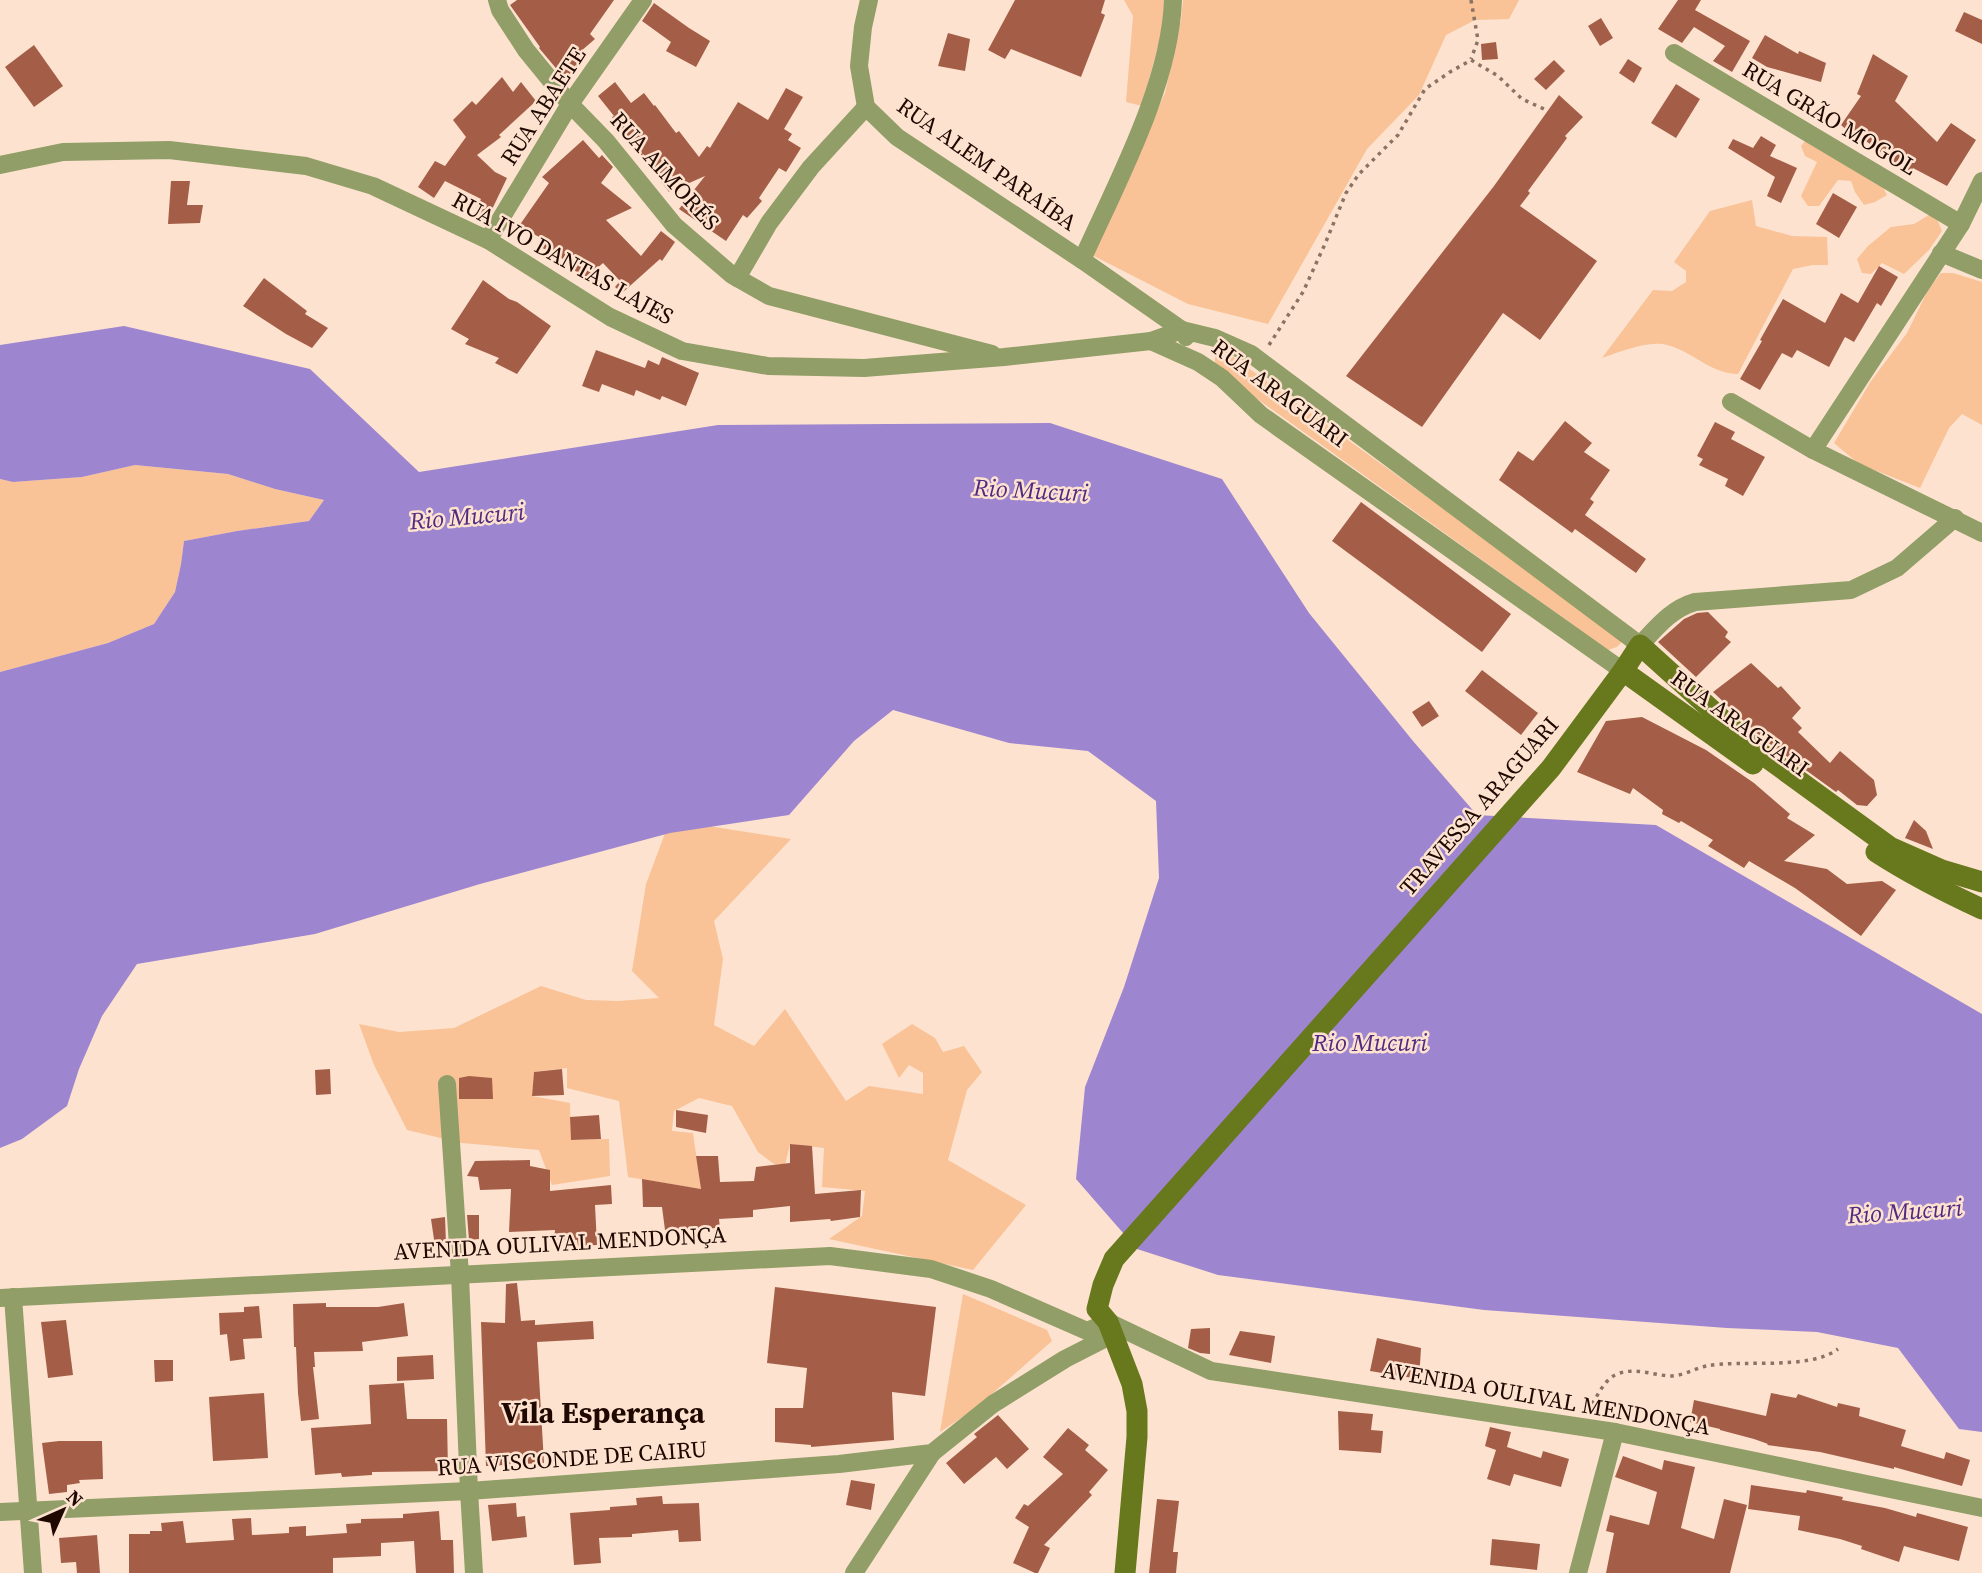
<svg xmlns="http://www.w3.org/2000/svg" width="1982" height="1573" viewBox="0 0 1982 1573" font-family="'Source Serif 4',serif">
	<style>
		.green { fill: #f9c297 }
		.water { fill: #9e85cf }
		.building { fill: #a45e47 }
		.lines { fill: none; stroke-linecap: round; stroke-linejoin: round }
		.path { stroke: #8a7264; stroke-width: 3.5; stroke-dasharray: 3.5 5; stroke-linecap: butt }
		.street { stroke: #919e67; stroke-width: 18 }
		.secondary { stroke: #68781c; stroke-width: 21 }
		.labels { text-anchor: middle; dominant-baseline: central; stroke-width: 5; stroke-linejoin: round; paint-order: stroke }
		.street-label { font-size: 23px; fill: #1e0800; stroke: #fde3cf }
		.water-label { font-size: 24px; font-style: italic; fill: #502b82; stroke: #fde3cf }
		.district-label { font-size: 30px; font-weight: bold; fill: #1e0800; stroke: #fde3cf }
	</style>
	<rect width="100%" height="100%" fill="#fde3cf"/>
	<g class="green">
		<polygon points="1124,0 1165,0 1165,19 1142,106 1126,102 1133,16"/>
		<polygon points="1183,0 1519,0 1509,19 1475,20 1446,35 1419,95 1367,149 1268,324 1188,304 1092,255 1165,93 1181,20"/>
		<polygon points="1805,141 1883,187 1887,195 1875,202 1864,205 1855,192 1851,181 1838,180 1819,206 1808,206 1801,196 1817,162 1805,156 1801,146"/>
		<path d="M1752 200 1756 226 1792 236 1827 237 1828 265H1813L1793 269 1738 374C1711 374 1692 351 1667 345 1648 340 1620 352 1602 358L1653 290 1672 291 1686 282V271L1674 262 1710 211Z"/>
		<polygon points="1929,215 1937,219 1942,231 1929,250 1904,274 1882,263 1871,274 1862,273 1857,259 1868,246 1891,227 1914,224"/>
		<polygon points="1941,273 1953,273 1982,282 1982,425 1962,414 1949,428 1920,488 1859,464 1834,443 1871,381 1907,333 1928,290"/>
		<polygon points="1221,354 1233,357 1620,636 1621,643 1617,647 1608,650 1217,370 1215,362 1215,356"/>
		<polygon points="135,465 228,474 275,489 324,500 309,521 237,531 184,541 181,564 175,592 154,624 108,643 0,672 0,479 13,482 82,477"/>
		<polygon points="670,820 791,839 714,921 723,959 714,1025 754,1046 785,1009 846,1101 869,1086 923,1094 923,1073 909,1065 899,1078 882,1044 912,1024 935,1038 943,1052 964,1046 982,1072 967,1090 948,1160 1026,1205 973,1270 829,1239 862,1216 865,1191 822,1187 824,1148 790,1144 785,1165 774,1164 758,1152 732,1106 699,1098 674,1111 672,1131 693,1133 701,1189 628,1177 619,1101 567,1088 567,1068 534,1072 532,1096 570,1103 571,1140 609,1139 610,1176 552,1185 539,1150 462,1143 407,1130 374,1065 359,1024 399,1032 454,1028 541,986 586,1000 618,1001 659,998 632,971 646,884"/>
		<polygon points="963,1294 1047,1330 1052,1341 976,1408 940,1432"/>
	</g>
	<polygon class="water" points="124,326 310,369 419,472 718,425 1050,423 1222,479 1309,613 1413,741 1477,815 1656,825 1982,1014 1982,1432 1959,1429 1898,1348 1817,1332 1727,1328 1484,1310 1218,1275 1137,1249 1076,1179 1085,1087 1124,987 1159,878 1156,801 1088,751 1009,743 893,710 854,741 789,815 670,833 480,884 315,934 137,964 102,1016 79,1069 67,1106 22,1139 0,1148 0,672 108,643 154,624 175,592 181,564 184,541 237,531 309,521 324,500 275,489 228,474 135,465 82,477 13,482 0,479 0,345"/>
	<g class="building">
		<polygon points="517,0 614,0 590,34 595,39 573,58 580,65 565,79 539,48 540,47 510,5"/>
		<polygon points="1015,0 1105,0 1101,13 1105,15 1081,77 1011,49 1005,59 988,50"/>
		<polygon points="1678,0 1701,0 1695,10 1750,41 1732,72 1713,61 1725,46 1694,27 1682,43 1658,29"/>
		<polygon points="654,3 689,28 710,41 696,67 666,51 671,42 642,21"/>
		<polygon points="1964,12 1982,20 1982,44 1955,31"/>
		<polygon points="1601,18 1613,38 1600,46 1588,26"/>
		<polygon points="948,33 970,39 965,71 938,66"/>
		<polygon points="1765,35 1798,54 1799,51 1826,63 1821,82 1767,67 1752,58"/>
		<polygon points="1496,42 1498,59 1482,60 1481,44"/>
		<polygon points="34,45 63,86 34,107 5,67"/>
		<polygon points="1873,54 1908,76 1895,101 1937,142 1951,123 1976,140 1947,186 1913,168 1909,174 1866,141 1862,146 1847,135 1849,132 1841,125 1861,96 1857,94"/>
		<polygon points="1628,59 1642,68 1634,83 1619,73"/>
		<polygon points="1554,60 1565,71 1546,90 1534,79"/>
		<polygon points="502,77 513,92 521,82 536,101 499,135 501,137 477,155 495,172 507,178 485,224 472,218 481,199 445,181 434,198 418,187 435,161 445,166 466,137 453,120 472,101 476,105"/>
		<polygon points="615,82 631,103 644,93 654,106 655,105 676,133 679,131 699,157 707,146 710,148 738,102 768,120 786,88 803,97 784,129 792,134 788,140 801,148 786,172 779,168 759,198 762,201 747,218 743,215 726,241 679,209 705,176 669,192 612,117 614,116 598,96"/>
		<polygon points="1676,84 1700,99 1676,138 1651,123"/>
		<polygon points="1559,95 1583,117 1565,136 1567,138 1528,191 1530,193 1520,206 1597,261 1540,340 1503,313 1422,427 1346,376 1494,186"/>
		<polygon points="1761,136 1776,145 1770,156 1797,168 1781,203 1767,196 1775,177 1728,148 1733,139 1753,148"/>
		<polygon points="583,140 599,158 602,155 613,167 601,183 632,208 606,220 641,256 661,231 675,242 662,261 660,259 622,293 615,287 620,281 603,263 584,280 565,260 537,245 541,238 519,226 549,183 542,177"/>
		<polygon points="171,181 190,181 187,205 203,205 200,223 168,224"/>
		<polygon points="1833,193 1857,207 1839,238 1816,224"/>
		<polygon points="1879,266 1898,277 1881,306 1877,303 1854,342 1845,337 1829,367 1797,350 1792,358 1782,353 1760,390 1740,379 1762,341 1760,340 1783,299 1825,323 1841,293 1858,303"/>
		<polygon points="264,278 307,311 305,314 328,328 312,348 286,334 243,306"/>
		<polygon points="483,280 509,299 517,302 551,326 517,374 495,363 499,358 465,344 469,339 451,329"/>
		<polygon points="596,350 645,368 648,360 659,365 662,357 699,373 686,406 662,396 660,400 636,390 634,396 602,384 599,392 582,386"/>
		<polygon points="1565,421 1592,443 1584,452 1610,470 1590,499 1594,502 1585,515 1646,559 1636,573 1575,529 1572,533 1499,480 1518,451 1533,461"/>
		<polygon points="1715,422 1735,432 1731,439 1765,457 1743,496 1725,486 1728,479 1699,465 1703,459 1697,456"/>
		<polygon points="1361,502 1511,614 1482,652 1332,541"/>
		<polygon points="1708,612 1728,632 1725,637 1731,642 1696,677 1658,642 1684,619 1697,613"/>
		<polygon points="1751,663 1778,688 1781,686 1801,708 1792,718 1802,728 1798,732 1830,763 1840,751 1874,780 1877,795 1867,806 1857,805 1838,790 1836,792 1763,739 1713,692"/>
		<polygon points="1482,670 1538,713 1521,735 1465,691"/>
		<polygon points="1429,701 1439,716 1422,727 1412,712"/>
		<polygon points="1642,717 1706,750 1754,783 1790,814 1787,818 1815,835 1784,861 1827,869 1847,884 1882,881 1896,890 1861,936 1795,888 1749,861 1744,868 1708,846 1713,840 1681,821 1679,823 1662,814 1663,810 1633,788 1630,794 1577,772 1606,721"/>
		<polygon points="1914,820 1926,831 1933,849 1905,838"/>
		<polygon points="330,1069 331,1094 316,1095 315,1070"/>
		<polygon points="562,1069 564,1095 532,1096 534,1072"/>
		<polygon points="469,1076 492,1078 493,1099 459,1099 459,1078"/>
		<polygon points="676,1110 708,1115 706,1133 676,1127"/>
		<polygon points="599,1115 601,1139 571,1140 570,1117"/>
		<polygon points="790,1144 812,1146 815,1194 861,1190 860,1217 831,1221 830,1219 790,1222 790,1206 753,1210 753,1217 719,1219 720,1228 665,1230 662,1207 643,1207 642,1179 701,1189 696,1156 718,1156 720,1182 754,1181 756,1167 790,1163"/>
		<polygon points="530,1160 530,1166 550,1170 550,1191 611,1185 612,1204 595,1205 597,1245 578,1246 577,1240 554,1239 555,1230 509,1232 511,1189 480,1190 478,1177 467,1176 475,1161"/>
		<polygon points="467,1215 479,1215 479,1239 469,1240"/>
		<polygon points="445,1217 446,1244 435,1246 431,1219"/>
		<polygon points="517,1283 521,1321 535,1320 535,1325 593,1321 594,1339 537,1342 544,1463 486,1466 481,1322 505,1323 506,1284"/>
		<polygon points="775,1287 936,1307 925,1396 892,1392 894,1440 811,1447 811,1445 775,1442 775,1408 803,1408 807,1368 767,1363"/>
		<polygon points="326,1303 326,1307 378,1307 404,1303 408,1336 362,1342 363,1351 314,1352 315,1367 313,1367 319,1419 301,1421 298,1393 296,1347 294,1347 293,1304"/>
		<polygon points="259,1306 262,1338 243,1339 245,1359 230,1361 227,1334 220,1335 219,1313 244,1312 244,1307"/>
		<polygon points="66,1320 73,1375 48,1378 41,1322"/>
		<polygon points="1210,1328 1210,1354 1200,1353 1188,1348 1191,1329"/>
		<polygon points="1240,1331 1275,1336 1271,1363 1229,1355"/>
		<polygon points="1377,1338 1421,1348 1419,1379 1370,1371"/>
		<polygon points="433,1355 434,1379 397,1381 397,1357"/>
		<polygon points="154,1360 173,1360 173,1381 155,1382"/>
		<polygon points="404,1383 407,1419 447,1419 448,1471 372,1472 372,1475 342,1477 341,1473 315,1475 311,1428 371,1424 369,1385"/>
		<polygon points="264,1393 268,1458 213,1461 209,1397"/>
		<polygon points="1771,1393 1796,1398 1798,1394 1837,1407 1838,1403 1860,1408 1859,1416 1906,1430 1901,1446 1944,1459 1946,1452 1970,1460 1962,1486 1894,1467 1894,1469 1820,1452 1767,1445 1768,1444 1754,1439 1720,1430 1720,1429 1690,1422 1694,1400 1766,1416"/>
		<polygon points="1338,1411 1373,1414 1371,1430 1383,1431 1381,1453 1339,1450"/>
		<polygon points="998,1415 1029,1449 1007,1469 996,1457 964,1484 946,1463 977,1437 974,1434"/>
		<polygon points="1490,1427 1511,1432 1507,1447 1541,1458 1543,1451 1569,1459 1561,1487 1514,1474 1510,1486 1487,1479 1496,1450 1485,1446"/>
		<polygon points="1068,1428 1089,1445 1085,1450 1108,1470 1089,1492 1092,1495 1044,1545 1050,1548 1038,1573 1035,1573 1013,1563 1029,1527 1015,1518 1024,1504 1028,1506 1063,1474 1043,1457"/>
		<polygon points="59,1441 102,1441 103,1479 79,1480 80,1483 67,1485 67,1492 49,1494 42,1443"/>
		<polygon points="1623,1456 1662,1470 1664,1460 1695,1467 1681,1528 1714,1539 1724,1499 1747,1505 1730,1573 1606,1573 1614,1533 1606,1531 1610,1515 1649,1525 1657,1492 1615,1477"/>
		<polygon points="851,1480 875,1484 871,1510 846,1505"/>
		<polygon points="1751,1485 1806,1493 1807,1490 1843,1497 1842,1500 1885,1508 1916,1517 1917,1513 1968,1527 1959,1561 1904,1546 1899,1562 1861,1549 1862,1546 1840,1539 1798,1530 1800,1516 1748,1509"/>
		<polygon points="662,1496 663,1504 699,1503 701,1541 679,1542 678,1530 632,1534 632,1537 599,1538 601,1563 574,1565 570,1513 610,1510 610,1507 637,1505 636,1498"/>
		<polygon points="1157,1499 1179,1501 1173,1552 1178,1552 1176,1573 1149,1573"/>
		<polygon points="516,1503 517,1517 525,1516 527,1537 492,1541 488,1505"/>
		<polygon points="439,1511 441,1540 453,1540 454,1573 416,1573 414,1541 381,1543 381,1556 333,1558 333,1573 129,1573 129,1534 150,1534 150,1531 162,1531 161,1523 183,1521 186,1543 234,1540 232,1519 251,1518 252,1535 289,1533 289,1527 306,1526 306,1536 347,1533 346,1524 361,1523 361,1519 403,1518 403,1514"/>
		<polygon points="97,1535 100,1573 77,1573 76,1562 61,1563 59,1538"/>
		<polygon points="1492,1539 1540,1544 1537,1570 1490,1565"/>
	</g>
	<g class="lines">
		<g class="path">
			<polyline points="1471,0 1478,40 1471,59"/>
			<polyline points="1269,345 1303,292 1325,244 1346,193 1359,174 1398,135 1425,89 1450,72 1471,60 1498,76 1522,99 1544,109"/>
			<path d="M1586 1410C1598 1400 1601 1381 1617 1374 1635 1367 1652 1375 1670 1376 1683 1376 1694 1369 1706 1366 1742 1359 1809 1371 1838 1349"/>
		</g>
		<g class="street">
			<polyline points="497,0 500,10 526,50 570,104 606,141 674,225 732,275 769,296 992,354"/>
			<polyline points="869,0 863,27 859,66 866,107 897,137 1082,260 1182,330 1186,337"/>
			<polyline points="1674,53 1961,224"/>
			<path d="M0 165 63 152 169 150 306 166 373 186 488 240 610 317 682 351 768 366 864 368 1004 357 1151 341 1182 330 1215 338 1251 354 1640 645C1657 627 1671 609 1695 602L1851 590 1897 568 1955 518"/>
			<polyline points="488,240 570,104 643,0"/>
			<polyline points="1941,253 1982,270"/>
			<path d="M1082 260C1117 182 1170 85 1173 0"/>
			<polyline points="737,278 769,223 811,167 866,107"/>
			<polyline points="1151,341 1198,362 1222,378 1261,415 1623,671"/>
			<polyline points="1731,402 1813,450 1982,533"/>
			<polyline points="1813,450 1961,224 1982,181"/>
			<polyline points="447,1084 460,1275 469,1491 474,1573"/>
			<polyline points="13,1297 33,1573"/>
			<polyline points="0,1298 830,1256 931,1269 991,1289 1087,1331 1108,1322 1211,1371 1615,1432 1982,1508"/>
			<polyline points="0,1512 469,1491 839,1464 932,1453 993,1404 1065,1359 1112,1335"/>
			<polyline points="854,1573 932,1453"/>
			<polyline points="1578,1573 1615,1432"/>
		</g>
		<g class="secondary">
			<polyline points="1623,671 1753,764"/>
			<path d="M1876 852C1910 874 1945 892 1982 909"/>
			<polyline points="1125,1573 1137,1437 1137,1411 1132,1384 1108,1322 1097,1309 1103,1285 1114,1259 1551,768 1623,671 1640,645 1755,749 1890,847 1942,870 1982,882"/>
		</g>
	</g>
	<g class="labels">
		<g class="street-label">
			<text transform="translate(543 106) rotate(-57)">RUA ABAETE</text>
			<text transform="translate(1830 118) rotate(31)">RUA GRÃO MOGOL</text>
			<text transform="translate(987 164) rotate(35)">RUA ALEM PARAÍBA</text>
			<text transform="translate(665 171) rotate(48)">RUA AIMORÉS</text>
			<text transform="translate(563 258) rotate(29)">RUA IVO DANTAS LAJES</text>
			<text transform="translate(1280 393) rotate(37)">RUA ARAGUARI</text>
			<text transform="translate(1740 723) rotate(36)">RUA ARAGUARI</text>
			<text transform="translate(1479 806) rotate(-49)">TRAVESSA ARAGUARI</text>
			<text transform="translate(560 1243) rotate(-3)">AVENIDA OULIVAL MENDONÇA</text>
			<text transform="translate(1546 1398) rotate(10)">AVENIDA OULIVAL MENDONÇA</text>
			<text transform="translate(572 1458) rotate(-4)">RUA VISCONDE DE CAIRU</text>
		</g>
		<g class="water-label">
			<text transform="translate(1031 490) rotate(3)">Rio Mucuri</text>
			<text transform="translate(467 516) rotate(-5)">Rio Mucuri</text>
			<text x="1370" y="1042">Rio Mucuri</text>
			<text transform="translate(1905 1211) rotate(-4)">Rio Mucuri</text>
		</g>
		<g class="district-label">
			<text x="603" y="1412">Vila Esperança</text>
		</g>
	</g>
	<g transform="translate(63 1510) rotate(45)" stroke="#fde3cf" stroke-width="5" paint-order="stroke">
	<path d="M0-5L12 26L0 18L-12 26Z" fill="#1e0800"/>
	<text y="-10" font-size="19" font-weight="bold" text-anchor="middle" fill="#1e0800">N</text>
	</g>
</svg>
